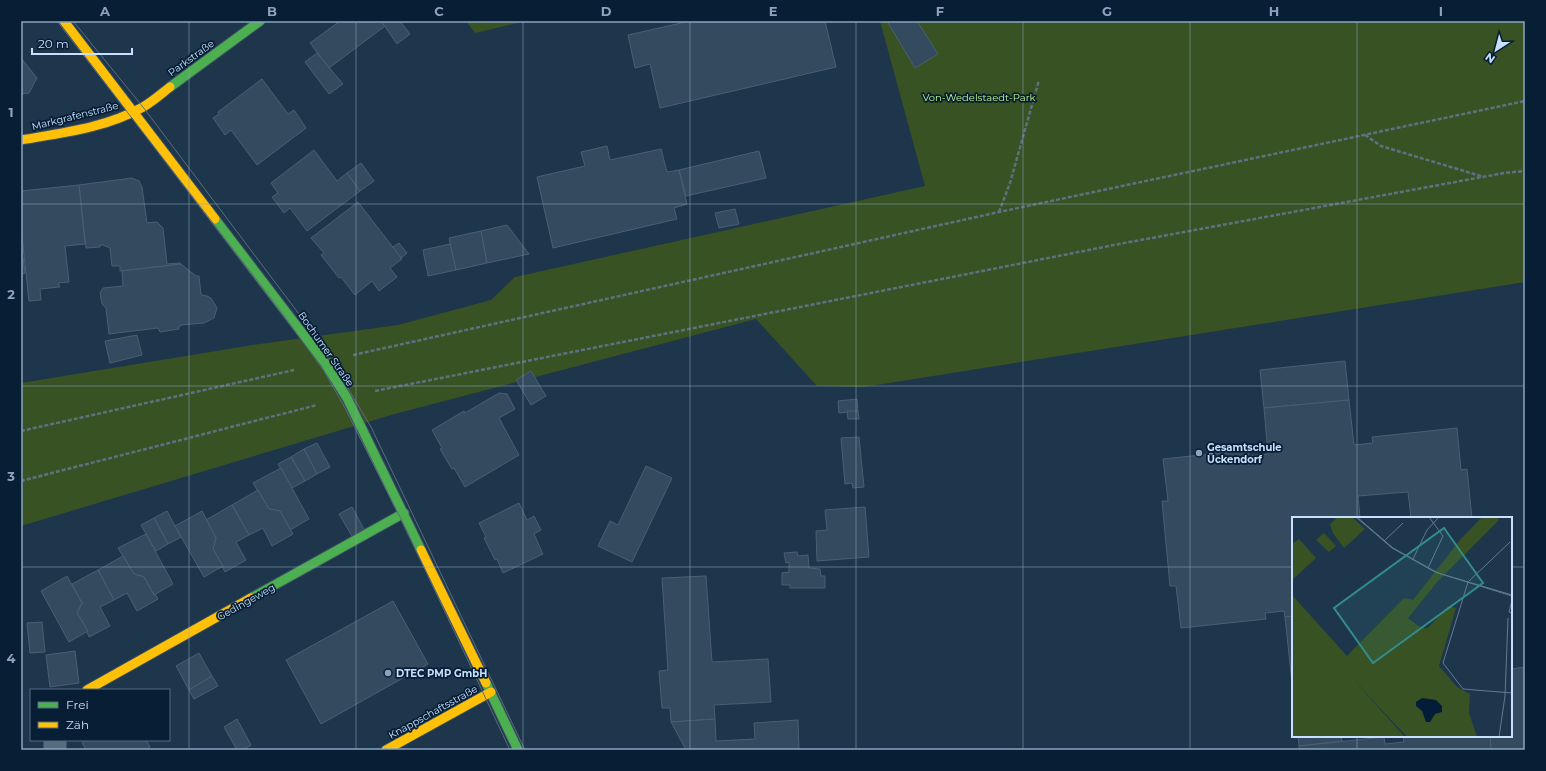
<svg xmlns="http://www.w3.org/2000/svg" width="1546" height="771" viewBox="0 0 1546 771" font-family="Montserrat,sans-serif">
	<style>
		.green { fill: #385223 }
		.building { fill: #344b5f; stroke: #495f73 }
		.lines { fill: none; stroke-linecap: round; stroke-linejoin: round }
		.street-casing { stroke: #3e5163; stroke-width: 24 }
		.fast-casing { stroke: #3e5163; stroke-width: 11 }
		.slow-casing { stroke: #3e5163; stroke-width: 11 }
		.path { stroke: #5e7182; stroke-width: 2.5; stroke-dasharray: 4 2; stroke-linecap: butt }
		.street { stroke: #566c7f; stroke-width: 22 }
		.fast { stroke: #4caf50; stroke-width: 9 }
		.slow { stroke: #ffc107; stroke-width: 9 }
		.tram { stroke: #596c7e; stroke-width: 1 }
		.grid { fill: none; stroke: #8ba5c0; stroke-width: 1; stroke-opacity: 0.55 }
		.poi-dot { fill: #8ba5c0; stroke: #071e34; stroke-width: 1.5 }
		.labels { text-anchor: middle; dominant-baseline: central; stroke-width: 3.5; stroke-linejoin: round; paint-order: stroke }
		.street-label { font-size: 10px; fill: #c5e1ff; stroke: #071e34 }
		.park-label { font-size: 10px; fill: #c2f490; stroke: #071e34 }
		.poi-label { font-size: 10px; font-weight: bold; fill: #c5e1ff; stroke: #071e34; text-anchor: start }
		.inset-road { fill: none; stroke: #617a93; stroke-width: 1 }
		.view { fill: #338b8b; fill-opacity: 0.15; stroke: #338b8b; stroke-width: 2 }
		.inset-edge { fill: none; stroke: #c5e1ff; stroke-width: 2 }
		.neatline { fill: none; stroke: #8ba5c0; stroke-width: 1.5 }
		.grid-label { font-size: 13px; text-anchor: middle; font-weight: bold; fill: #8ba5c0 }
	</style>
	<rect width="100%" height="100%" fill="#1e364b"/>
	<g class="green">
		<polygon points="466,21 526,21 475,33"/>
		<polygon points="880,21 1525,21 1525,282 864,387 817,386 756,319 391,415 21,526 21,383 253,345 398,325 491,300 515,277 925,186"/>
	</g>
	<g class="building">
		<polygon points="340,21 381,21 385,26 329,68 310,43"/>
		<polygon points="381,21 400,21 410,34 397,44"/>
		<polygon points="690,21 825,21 836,67 660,108 650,64 635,68 628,35"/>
		<polygon points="887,21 917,21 938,54 915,68"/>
		<polygon points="317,53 343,84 329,94 305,62"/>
		<polygon points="21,58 37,78 29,93 21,94"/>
		<polygon points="262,79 288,114 294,110 306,128 257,165 231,130 225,135 213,118 219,114 218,112"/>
		<polygon points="607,146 610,160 661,149 667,172 679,170 687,204 674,208 677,219 553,248 537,177 585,166 581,152"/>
		<polygon points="314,150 337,181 347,173 360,191 307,231 290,208 284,213 272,197 278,193 271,183"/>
		<polygon points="759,151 766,178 686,196 679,170"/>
		<polygon points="361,163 374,181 360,191 347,173"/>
		<polygon points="132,178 139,181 142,187 147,223 157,222 163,228 167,264 179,263 181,264 120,271 120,266 112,266 110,248 103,245 100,245 100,247 86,248 79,185"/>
		<polygon points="79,185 85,244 65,246 69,282 58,283 60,287 40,289 41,300 29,301 21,227 21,191"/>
		<polygon points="358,202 402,259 390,268 397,277 379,291 372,281 355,295 341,277 339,278 321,255 324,253 311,238"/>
		<polygon points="735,209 739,224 719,228 715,213"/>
		<polygon points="507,225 529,254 487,263 481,231"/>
		<polygon points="481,231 487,263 456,270 449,238"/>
		<polygon points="21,242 25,273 21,274"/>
		<polygon points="399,243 407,253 401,258 393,247"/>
		<polygon points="450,244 456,270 428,276 423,250"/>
		<polygon points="181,264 196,276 199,276 201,295 207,296 211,298 217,308 214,318 204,323 181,325 179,327 179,329 160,332 158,328 109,334 106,308 102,304 100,293 103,288 123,286 122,271"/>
		<polygon points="137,335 142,355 110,363 105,341"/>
		<polygon points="1345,361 1349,400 1264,408 1260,370"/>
		<polygon points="531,371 546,396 531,405 516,380"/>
		<polygon points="499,393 507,394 515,409 499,418 519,455 465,487 454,468 452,469 440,449 442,448 432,430 464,411 465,413"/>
		<polygon points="857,399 858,411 839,413 838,401"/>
		<polygon points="1349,400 1354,445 1373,443 1372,437 1457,428 1461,470 1467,469 1472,518 1411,518 1408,492 1358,496 1360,518 1293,518 1293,616 1285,617 1284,611 1265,613 1266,619 1181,628 1176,586 1170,586 1162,501 1168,501 1163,459 1249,450 1249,456 1268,454 1264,408"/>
		<polygon points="847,411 858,411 859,419 848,419"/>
		<polygon points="859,437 864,487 853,488 852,483 845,484 841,438"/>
		<polygon points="317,443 330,467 317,474 304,449"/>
		<polygon points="304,449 317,474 305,481 291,457"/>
		<polygon points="291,457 305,481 292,488 278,464"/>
		<polygon points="646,466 672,478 632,562 598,546 610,521 618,525"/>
		<polygon points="281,468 309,519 290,530 280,511 269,509 253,483"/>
		<polygon points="258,490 269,509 280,511 293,534 272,546 263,528 249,535 232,505"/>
		<polygon points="519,503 527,520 534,516 541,530 534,534 543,554 503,573 497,559 495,560 484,538 486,537 479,523"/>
		<polygon points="232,505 249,535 236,542 246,560 225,572 213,549 216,538 206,520"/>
		<polygon points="352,507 365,531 353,538 339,514"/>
		<polygon points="865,507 869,557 817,561 816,531 827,530 825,510"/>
		<polygon points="167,511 181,537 168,544 154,518"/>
		<polygon points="202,511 216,538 213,549 223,566 204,577 175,526"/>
		<polygon points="154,518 168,544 156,551 141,525"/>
		<polygon points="146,534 173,584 154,595 144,577 134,574 118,548"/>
		<polygon points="797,552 798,556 808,555 809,568 820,569 821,576 825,576 825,588 790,588 790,585 782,585 782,573 789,572 789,562 786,563 784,553"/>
		<polygon points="123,556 134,574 144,577 154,595 155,594 158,599 137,611 127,593 114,600 98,570"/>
		<polygon points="98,570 114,600 100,607 110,626 89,637 87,632 88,631 77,613 82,603 72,584"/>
		<polygon points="67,576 82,603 77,613 88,631 69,642 41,591"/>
		<polygon points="706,576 712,662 768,659 771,702 714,705 715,719 671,722 670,708 662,708 659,671 668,670 662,578"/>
		<polygon points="393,601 428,664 321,724 286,660"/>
		<polygon points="1293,616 1293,692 1285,617"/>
		<polygon points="42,622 45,652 30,653 27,623"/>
		<polygon points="75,651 79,683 50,687 46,655"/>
		<polygon points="199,653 212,676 189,690 176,666"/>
		<polygon points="1525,667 1525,750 1491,750 1490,736 1511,736 1511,669"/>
		<polygon points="212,676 218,686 194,699 189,690"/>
		<polygon points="237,719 251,745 243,750 237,750 224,727"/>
		<polygon points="715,719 716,741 755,739 754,723 798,720 799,750 686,750 671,722"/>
		<polygon points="1298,736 1341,736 1342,741 1299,746"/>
		<polygon points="1403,736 1490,736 1491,750 1299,750 1299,746 1384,737 1385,744 1404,742"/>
		<polygon points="86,740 146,740 150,747 146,750 86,750 82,743"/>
	</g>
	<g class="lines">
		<g class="street-casing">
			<polyline id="street" points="55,740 55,750"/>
		</g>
		<g class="fast-casing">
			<g id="fast">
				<polyline points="170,87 260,21"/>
				<polyline points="215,219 325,363 347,398 421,550"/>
				<polyline points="251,598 404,513"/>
				<polyline points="486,683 518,750"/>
			</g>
		</g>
		<g class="slow-casing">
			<g id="slow">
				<polyline points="64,21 215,219"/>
				<path d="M21 140C61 133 106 128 143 107 152 102 161 94 170 87"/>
				<polyline points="421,550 486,683"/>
				<polyline points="87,690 251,598"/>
				<polyline points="386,750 491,692"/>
			</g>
		</g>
		<g class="path">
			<polyline points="1365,135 1381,146 1484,177"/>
			<polyline points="999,212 1010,183 1039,80"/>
			<polyline points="353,355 999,212 1525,101"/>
			<polyline points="375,391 1119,244 1504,173 1525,171"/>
			<polyline points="21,431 294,370"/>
			<polyline points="21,481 317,405"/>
		</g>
		<use href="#street" class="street"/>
		<use href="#fast" class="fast"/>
		<use href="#slow" class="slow"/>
		<g class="tram">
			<polyline points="57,21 277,306 324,371 345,408 406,529 510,750"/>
			<polyline points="73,21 143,107 302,318 340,375 371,427 525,750"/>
		</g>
	</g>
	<path class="grid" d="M189 21V750M356 21V750M523 21V750M690 21V750M856 21V750M1023 21V750M1190 21V750M1357 21V518M21 204H1525M21 386H1525M21 567H1293M1511 567H1525M1357 736V750"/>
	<g class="poi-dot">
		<circle cx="1199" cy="453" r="4"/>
		<circle cx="388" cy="673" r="4"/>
	</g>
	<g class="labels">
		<g class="street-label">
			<text transform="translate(191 58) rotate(-36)">Parkstraße</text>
			<text transform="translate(75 116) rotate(-14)">Markgrafenstraße</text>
			<text transform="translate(326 349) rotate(55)">Bochumer Straße</text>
			<text transform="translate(246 602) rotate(-29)">Gedingeweg</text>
			<text transform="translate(433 712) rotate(-29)">Knappschaftsstraße</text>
		</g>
		<g class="park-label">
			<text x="979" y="97">Von-Wedelstaedt-Park</text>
		</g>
		<g class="poi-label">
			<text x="1207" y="447">Gesamtschule<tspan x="1207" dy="12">Ückendorf</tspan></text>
			<text x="396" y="673">DTEC PMP GmbH</text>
		</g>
	</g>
	<g transform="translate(1292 517)">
		<rect width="220" height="220" fill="#1e364b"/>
		<path d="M46 0H60L73 12 52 31 41 16 38 7ZM190 0H205L207 3 146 64 116 101 129 111H136L156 89 164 91 147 149 165 170 178 177 177 196 185 220H115L60 161 113 220H0V78L55 139 110 83 113 81 121 83 168 23ZM32 16 44 29 37 35 24 23ZM7 22 24 41 0 63V27Z" fill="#385223"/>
		<path d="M130 181 144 183 150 189V195L143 197 138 205H134L130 194 124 189V185Z" fill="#031d39"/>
		<path class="inset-road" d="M64 0 100 31 143 55 220 79M65 0 101 31 146 56 220 78M92 24 111 6M218 25 176 65 151 146 171 172 220 176M121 42 135 13 147 0M136 51 151 19 137 0M220 83 217 95 220 96M207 220 213 179 216 101"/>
		<path class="view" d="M152 11 191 66 81 146 42 91Z"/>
		<rect width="220" height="220" class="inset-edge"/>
	</g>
	<rect width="1546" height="771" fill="none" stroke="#071e34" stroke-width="44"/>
	<rect x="30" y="689" width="140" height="52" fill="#071e34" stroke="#536c85"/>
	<rect x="38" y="702" width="20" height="6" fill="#4caf50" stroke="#536c85"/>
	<text x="66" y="709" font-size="12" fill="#c5e1ff">Frei</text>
	<rect x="38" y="722" width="20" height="6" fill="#ffc107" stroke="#536c85"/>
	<text x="66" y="729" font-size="12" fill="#c5e1ff">Zäh</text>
	<g transform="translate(1496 50) rotate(216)" stroke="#071e34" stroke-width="3" paint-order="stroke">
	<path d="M0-3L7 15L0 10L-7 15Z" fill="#c5e1ff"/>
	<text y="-6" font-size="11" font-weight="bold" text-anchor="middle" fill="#c5e1ff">N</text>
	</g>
	<path d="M32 48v6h100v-6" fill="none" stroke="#c5e1ff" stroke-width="2"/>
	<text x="38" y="48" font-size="12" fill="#c5e1ff" stroke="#071e34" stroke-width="3" paint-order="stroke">20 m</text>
	<rect x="22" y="22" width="1502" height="727" class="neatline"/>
	<g class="grid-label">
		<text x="105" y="16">A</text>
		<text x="272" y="16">B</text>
		<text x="439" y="16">C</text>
		<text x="606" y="16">D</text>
		<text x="773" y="16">E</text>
		<text x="940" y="16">F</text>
		<text x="1107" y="16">G</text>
		<text x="1274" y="16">H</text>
		<text x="1441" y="16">I</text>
		<text x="11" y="117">1</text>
		<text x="11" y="299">2</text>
		<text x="11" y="481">3</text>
		<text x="11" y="663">4</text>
	</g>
</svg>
